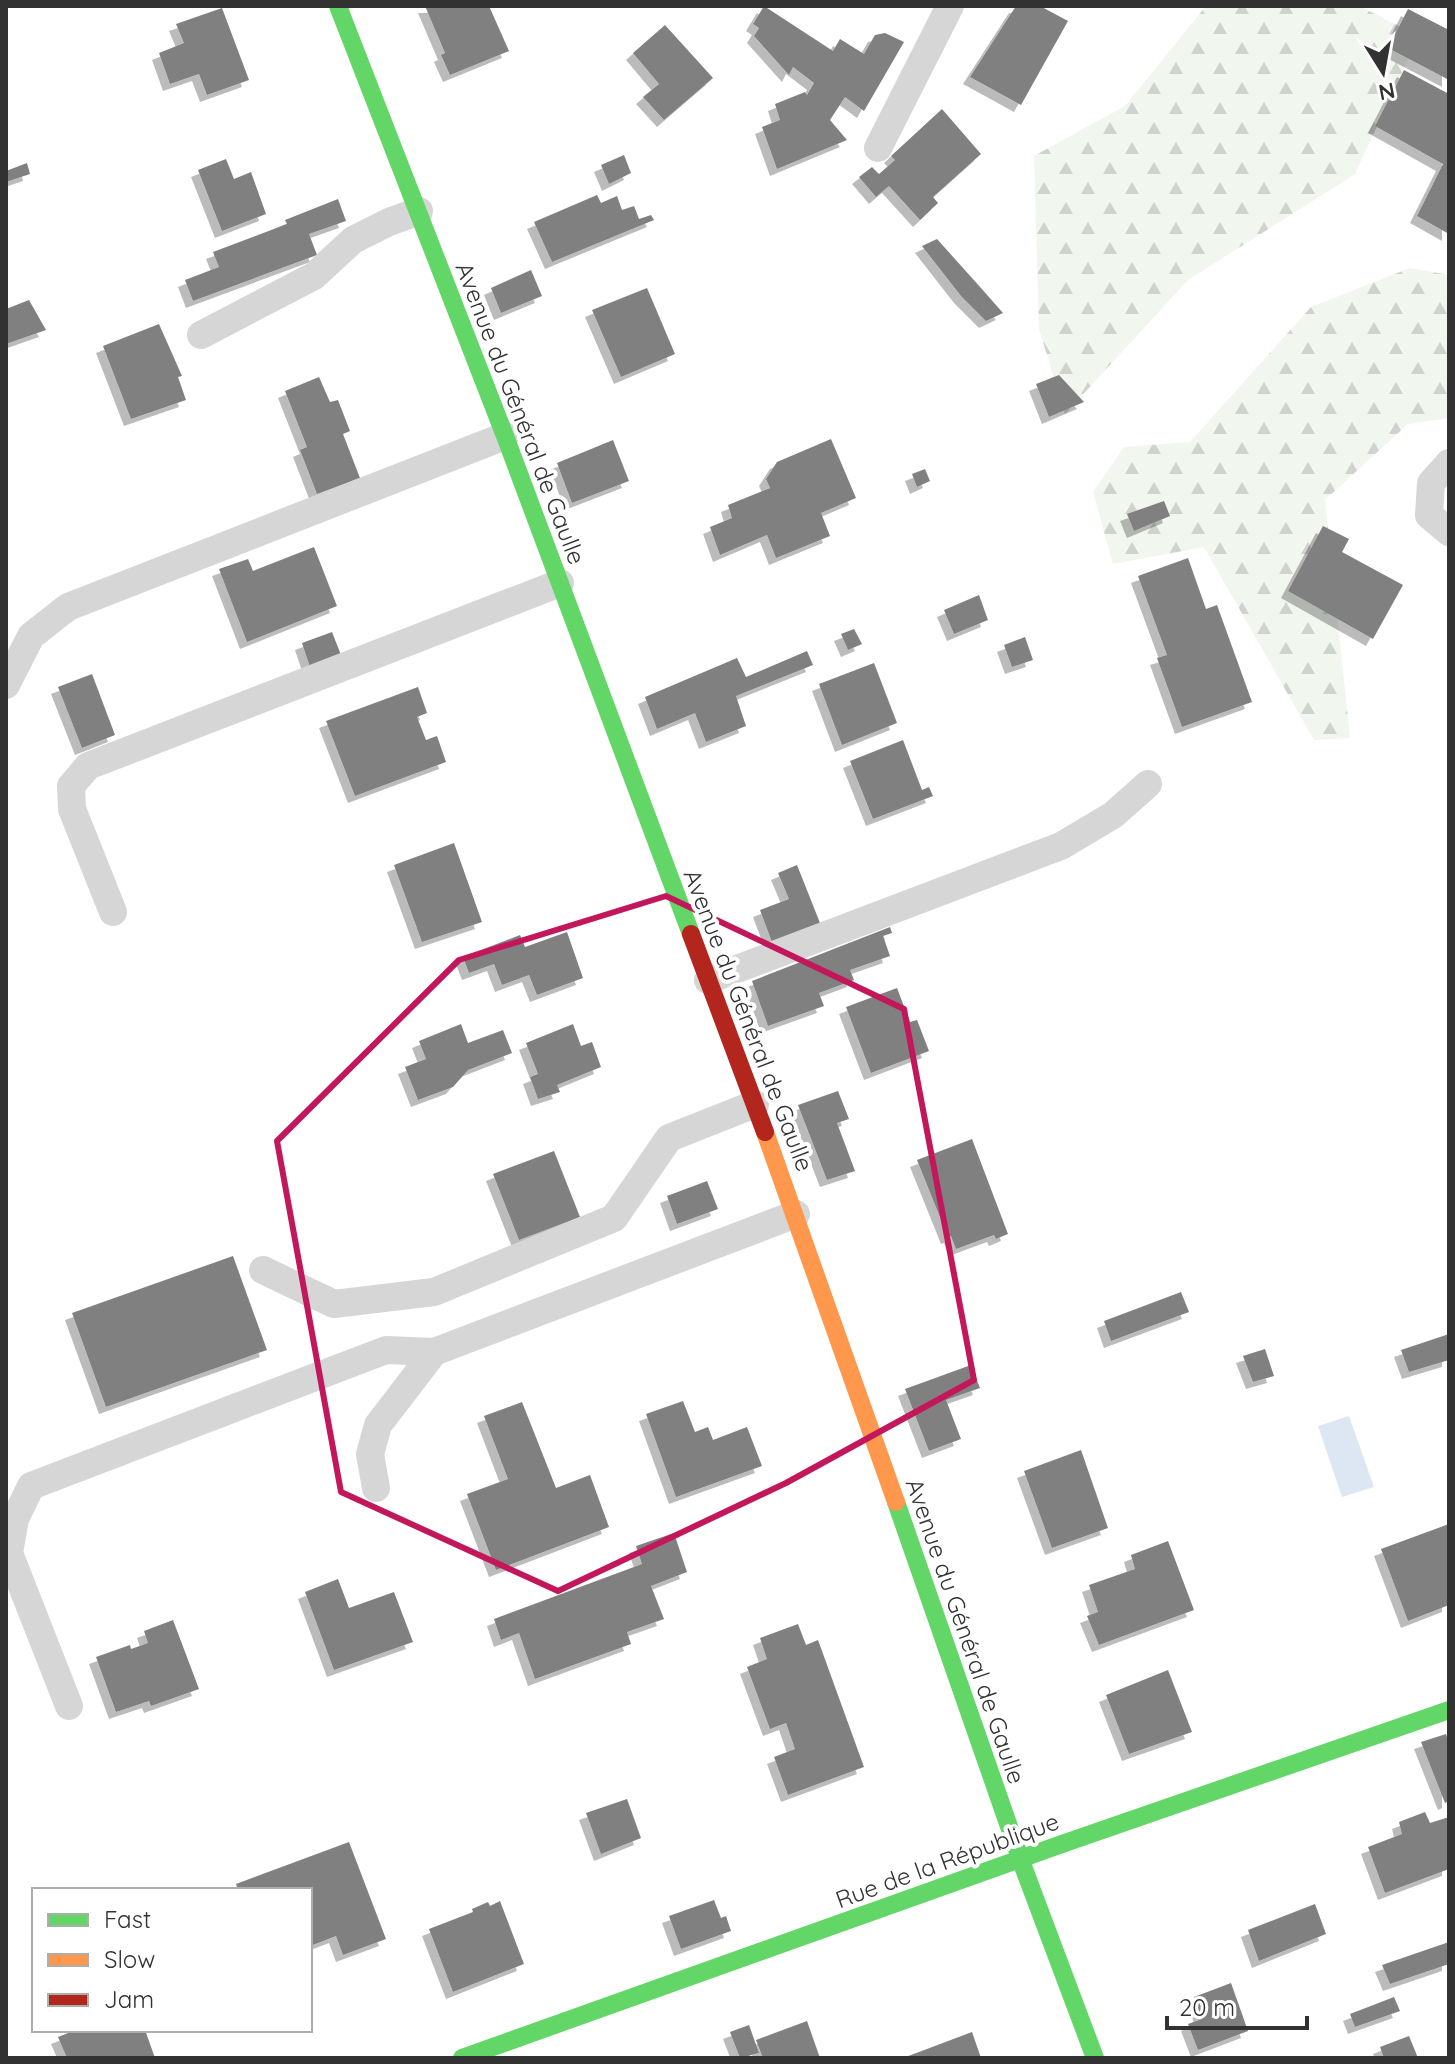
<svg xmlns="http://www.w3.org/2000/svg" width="1455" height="2064" viewBox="0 0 1455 2064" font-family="Quicksand,sans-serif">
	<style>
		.forest { fill: url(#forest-firs) }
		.water { fill: #dde7f3 }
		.building { fill: #808080; filter: url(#shadow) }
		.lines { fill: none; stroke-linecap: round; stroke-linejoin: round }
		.lane { stroke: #d6d6d6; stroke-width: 28 }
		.fast { stroke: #63d668; stroke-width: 18 }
		.slow { stroke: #ff974d; stroke-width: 18 }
		.jam { stroke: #b3261e; stroke-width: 18 }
		.marked { fill: none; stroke: #c2185b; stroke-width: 6; stroke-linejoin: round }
		.labels { text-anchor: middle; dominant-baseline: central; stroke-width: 8; stroke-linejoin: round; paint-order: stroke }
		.street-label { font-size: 24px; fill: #323232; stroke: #fff }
	</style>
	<defs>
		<pattern id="forest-firs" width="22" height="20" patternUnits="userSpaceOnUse" patternTransform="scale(2)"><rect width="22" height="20" fill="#f1f6ee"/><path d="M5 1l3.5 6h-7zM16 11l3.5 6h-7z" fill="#cfd3cd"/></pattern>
		<filter id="shadow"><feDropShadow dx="-7" dy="7" stdDeviation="0" flood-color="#0004"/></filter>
	</defs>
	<rect width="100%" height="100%" fill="#fff"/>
	<g class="forest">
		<polygon points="1206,6 1359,6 1419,36 1355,174 1188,280 1065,414 1039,329 1034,156 1125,106"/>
		<polygon points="1410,268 1449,275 1449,418 1408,424 1325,500 1350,738 1314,740 1204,547 1113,564 1093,492 1124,447 1190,442 1311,307"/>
	</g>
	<polygon class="water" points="1349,1416 1374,1487 1342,1497 1318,1426"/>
	<g class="building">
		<polygon points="425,6 489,6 509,51 450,75 441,55 445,53"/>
		<polygon points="764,6 833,51 840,39 864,54 875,35 885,33 904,42 864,111 845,97 830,120 847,140 777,169 762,127 780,120 775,104 805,92 807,95 814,83 793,67 789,75 754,36 759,28 753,24"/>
		<polygon points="1016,6 1040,6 1068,21 1021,105 970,77"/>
		<polygon points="222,8 249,80 207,95 199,74 170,84 159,53 184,43 176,24"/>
		<polygon points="1408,9 1449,30 1449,80 1388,48"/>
		<polygon points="665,25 713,78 664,120 643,97 659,84 633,53"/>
		<polygon points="1404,70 1449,94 1449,234 1417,216 1443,164 1375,126"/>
		<polygon points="942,109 981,154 933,197 938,203 920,220 889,186 876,197 859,177 872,167 879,174 895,160 891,156"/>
		<polygon points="624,155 631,173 609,184 601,165"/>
		<polygon points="226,159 234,179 251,172 266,214 222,231 198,170"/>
		<polygon points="27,163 30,174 6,182 6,171"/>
		<polygon points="597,195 601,203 617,196 622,210 634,206 639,219 651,215 654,220 552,262 534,222"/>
		<polygon points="338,199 346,221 309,234 317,255 193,301 185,280 219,267 213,252 287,224 285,220"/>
		<polygon points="937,239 981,288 1003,313 986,321 961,296 922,246"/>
		<polygon points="531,270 542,296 501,313 491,288"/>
		<polygon points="647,288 675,354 621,377 592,310"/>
		<polygon points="29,300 46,330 6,344 6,309"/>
		<polygon points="159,324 182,376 178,377 186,400 131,419 103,346"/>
		<polygon points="1059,375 1084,402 1049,417 1036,384"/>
		<polygon points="319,377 330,402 338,400 350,431 343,434 360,478 317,494 300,450 307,447 285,391"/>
		<polygon points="831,439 856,498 821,513 830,536 776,558 767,535 720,555 710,527 732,518 728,505 770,488 766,479 777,462"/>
		<polygon points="613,440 629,481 572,503 557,463"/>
		<polygon points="925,469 930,481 917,487 912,474"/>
		<polygon points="1164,501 1170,516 1134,531 1127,514"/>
		<polygon points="1323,526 1349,539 1342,552 1403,585 1373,639 1288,591"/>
		<polygon points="314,547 337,606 247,642 219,569 248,559 253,571"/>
		<polygon points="1188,558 1206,609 1217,605 1252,702 1182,727 1157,658 1167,655 1138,576"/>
		<polygon points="979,595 988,620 954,634 944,610"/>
		<polygon points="854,629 862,644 848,650 841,634"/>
		<polygon points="332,632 341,655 310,667 302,643"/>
		<polygon points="1025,637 1033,660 1012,667 1004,645"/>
		<polygon points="807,651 813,665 736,696 746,726 706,742 695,713 657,729 645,697 737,658 746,677"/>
		<polygon points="874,663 897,723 842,745 819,684"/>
		<polygon points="92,674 115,735 82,748 58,687"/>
		<polygon points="418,687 427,713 417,717 426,740 437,736 446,762 355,796 326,721"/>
		<polygon points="903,740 922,790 929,787 933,796 873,819 850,761"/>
		<polygon points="454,843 482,922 422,942 394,865"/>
		<polygon points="797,865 820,923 772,942 760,910 789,899 778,873"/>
		<polygon points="890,927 892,933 883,936 890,956 850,970 854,980 819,993 824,1006 768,1026 752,981"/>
		<polygon points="567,932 583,978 537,995 529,975 502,985 494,964 469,973 463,957 520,935 525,947"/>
		<polygon points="897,988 910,1022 917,1020 929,1051 871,1073 846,1007"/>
		<polygon points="461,1024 468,1043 503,1030 512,1053 468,1070 453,1087 418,1100 405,1067 426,1059 419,1041"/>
		<polygon points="573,1024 581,1046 592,1042 601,1067 557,1085 560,1092 538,1099 530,1077 538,1074 526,1043"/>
		<polygon points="838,1091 849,1119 837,1123 855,1171 827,1180 798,1105"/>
		<polygon points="972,1139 1008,1234 996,1239 994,1235 956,1249 951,1236 948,1237 917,1160"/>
		<polygon points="554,1151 580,1217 519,1240 493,1174"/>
		<polygon points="707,1181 718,1209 677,1224 667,1196"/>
		<polygon points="233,1256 267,1350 106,1407 72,1313"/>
		<polygon points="1181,1292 1189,1312 1111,1341 1104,1321"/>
		<polygon points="1449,1334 1449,1360 1409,1372 1401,1350"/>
		<polygon points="1265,1349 1274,1376 1253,1382 1243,1356"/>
		<polygon points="971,1365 980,1388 946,1400 961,1439 929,1451 905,1389"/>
		<polygon points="683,1401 695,1432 708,1427 713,1440 747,1427 762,1466 676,1497 646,1414"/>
		<polygon points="522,1402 556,1488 590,1475 609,1527 496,1570 467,1494 508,1479 484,1416"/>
		<polygon points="1081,1450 1108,1528 1052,1548 1024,1471"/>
		<polygon points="1449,1524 1449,1605 1408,1621 1381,1549"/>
		<polygon points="674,1533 687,1572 651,1586 664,1619 627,1632 631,1644 535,1679 519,1633 501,1640 494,1619 642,1564 636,1546"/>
		<polygon points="1168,1541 1194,1610 1099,1645 1087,1616 1098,1612 1089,1585 1135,1569 1131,1555"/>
		<polygon points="338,1579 349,1608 394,1592 413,1642 334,1670 305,1592"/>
		<polygon points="173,1620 199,1689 151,1706 149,1701 116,1712 96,1657 130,1645 131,1649 148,1643 144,1631"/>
		<polygon points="798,1624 806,1645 818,1640 864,1767 788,1795 774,1757 795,1749 786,1723 770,1729 747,1667 767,1659 760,1638"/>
		<polygon points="1168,1670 1192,1732 1129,1754 1106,1695"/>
		<polygon points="1446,1734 1449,1744 1449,1801 1445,1803 1421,1742"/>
		<polygon points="627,1799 641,1838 601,1854 586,1813"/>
		<polygon points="1425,1812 1430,1823 1449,1817 1449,1869 1385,1893 1368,1847 1402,1834 1399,1822"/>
		<polygon points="349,1842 386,1939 343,1955 336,1936 310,1946 310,1890 238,1890 236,1884"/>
		<polygon points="714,1900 721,1918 726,1916 731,1931 681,1949 669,1916"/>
		<polygon points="500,1901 524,1964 453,1992 429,1929 473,1912 472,1909 488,1902 490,1906"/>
		<polygon points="1315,1904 1326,1934 1259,1961 1248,1930"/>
		<polygon points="1449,1942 1449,1964 1390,1984 1382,1965"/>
		<polygon points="1231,1983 1248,2031 1198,2050 1188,2024 1202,2019 1194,1997"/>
		<polygon points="1394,1997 1400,2011 1355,2027 1350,2014"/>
		<polygon points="807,2021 820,2058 763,2058 756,2040"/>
		<polygon points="749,2025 759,2053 740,2058 730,2032"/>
		<polygon points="76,2030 145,2030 155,2058 67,2058 58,2037"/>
		<polygon points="972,2032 981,2058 903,2058"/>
		<polygon points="1409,2036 1418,2058 1384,2058 1380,2047"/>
	</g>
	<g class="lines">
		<g class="lane">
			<polyline points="878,148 950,6"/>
			<polyline points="201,335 314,276 353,240 389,222 419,211"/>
			<polyline points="1449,463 1431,483 1429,515 1449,532"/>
			<polyline points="6,685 31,636 68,607 505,436"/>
			<polyline points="113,912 72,809 71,786 88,766 560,583"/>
			<polyline points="708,980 1061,846 1113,815 1148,784"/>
			<polyline points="263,1270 334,1304 434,1292 614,1218 669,1138 755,1104"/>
			<polyline points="376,1488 370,1454 378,1425 434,1352"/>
			<polyline points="69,1706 9,1553 15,1519 31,1486 386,1350 434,1352 796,1214"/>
		</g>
		<g class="fast">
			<polyline points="338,6 505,436 691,934"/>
			<polyline points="896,1502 1021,1861 1095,2058"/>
			<polyline points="462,2058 1062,1844 1449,1710"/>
		</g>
		<polyline class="slow" points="765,1132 896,1502"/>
		<polyline class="jam" points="691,934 765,1132"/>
	</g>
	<path class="marked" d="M666 896 904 1009 974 1380 786 1483 558 1591 341 1492 277 1141 459 960Z"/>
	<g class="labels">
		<g class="street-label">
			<text transform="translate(521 413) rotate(69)">Avenue du Général de Gaulle</text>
			<text transform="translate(749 1020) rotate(69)">Avenue du Général de Gaulle</text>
			<text transform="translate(966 1631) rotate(71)">Avenue du Général de Gaulle</text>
			<text transform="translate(947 1860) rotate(-20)">Rue de la République</text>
		</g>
	</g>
	<rect width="1455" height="2064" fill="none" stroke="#323232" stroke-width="16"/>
	<rect x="32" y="1888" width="280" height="144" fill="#ffffff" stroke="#adadad" stroke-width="2"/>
	<rect x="48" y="1914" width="40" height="12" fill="#63d668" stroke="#adadad" stroke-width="2"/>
	<text x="104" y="1928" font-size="24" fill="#323232">Fast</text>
	<rect x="48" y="1954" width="40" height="12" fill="#ff974d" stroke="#adadad" stroke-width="2"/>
	<text x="104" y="1968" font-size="24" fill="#323232">Slow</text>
	<rect x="48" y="1994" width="40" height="12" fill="#b3261e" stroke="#adadad" stroke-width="2"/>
	<text x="104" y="2008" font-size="24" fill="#323232">Jam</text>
	<g transform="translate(1383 72) rotate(169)" stroke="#ffffff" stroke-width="6" paint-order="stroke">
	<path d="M0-6L14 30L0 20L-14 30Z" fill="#323232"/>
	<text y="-12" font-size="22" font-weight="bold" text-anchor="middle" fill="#323232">N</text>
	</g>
	<path d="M1167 2016v12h140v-12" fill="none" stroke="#323232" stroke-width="4"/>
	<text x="1179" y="2016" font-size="24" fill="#323232" stroke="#ffffff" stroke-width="6" paint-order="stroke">20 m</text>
</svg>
